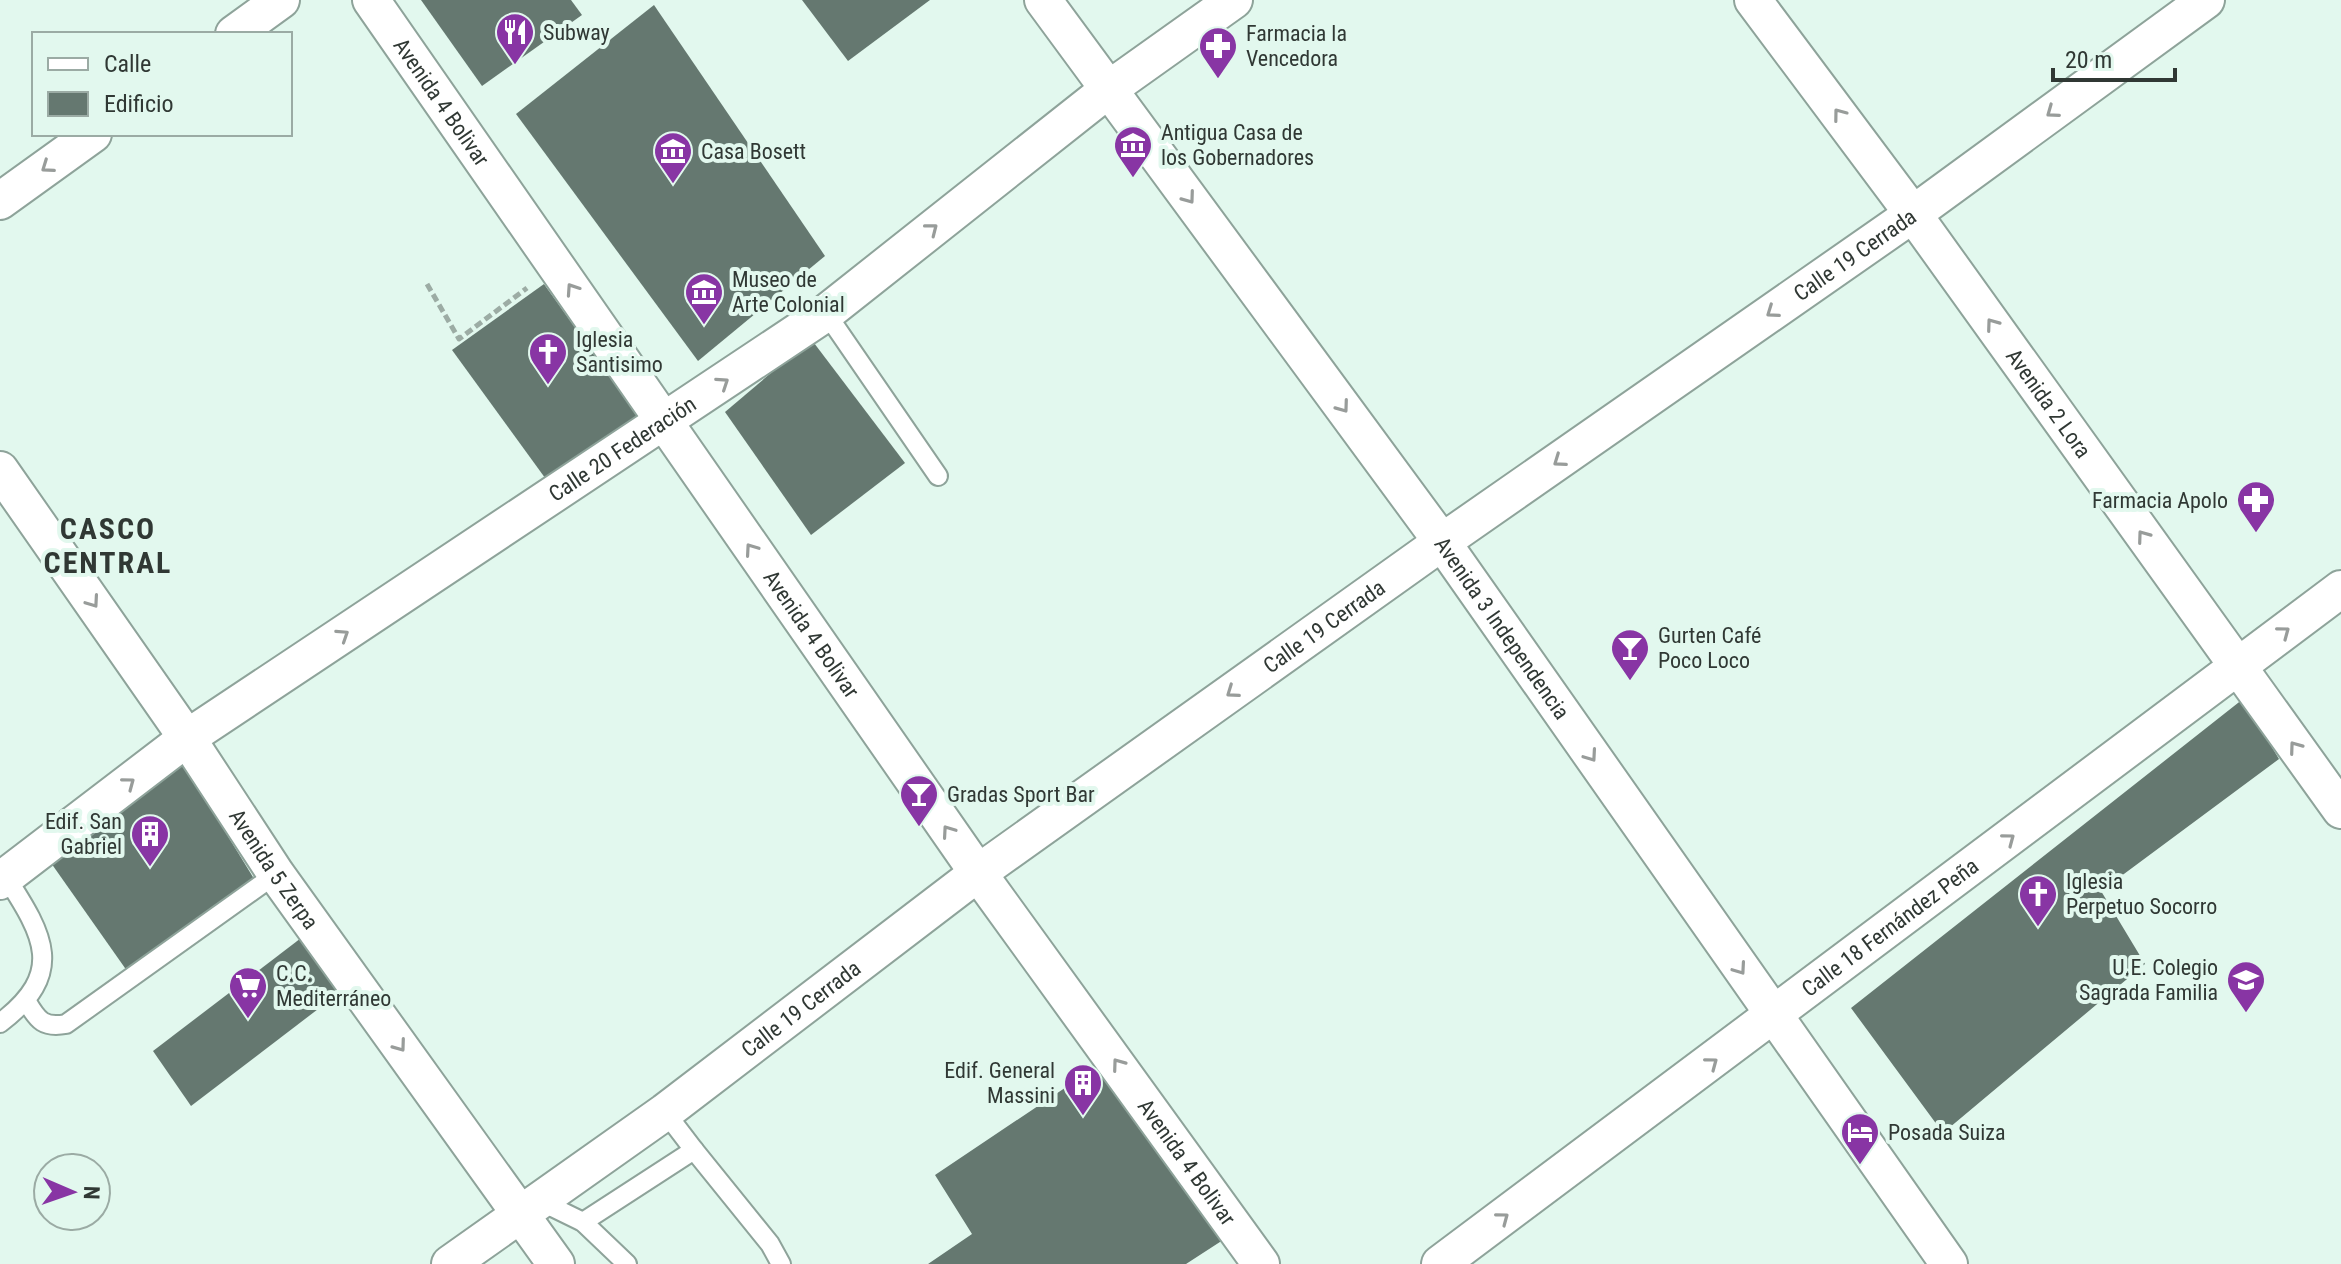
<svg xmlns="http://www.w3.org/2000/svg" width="2341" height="1264" viewBox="0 0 2341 1264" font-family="'Roboto Condensed',sans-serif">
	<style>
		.building { fill: #657870 }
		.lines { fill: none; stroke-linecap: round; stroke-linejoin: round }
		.lane-casing { stroke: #8ea39a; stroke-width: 22 }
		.street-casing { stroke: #8ea39a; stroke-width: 40 }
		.path { stroke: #9caca4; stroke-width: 5; stroke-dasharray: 8 4; stroke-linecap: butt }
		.lane { stroke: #fff; stroke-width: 18 }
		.street { stroke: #fff; stroke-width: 36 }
		.oneway { stroke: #989c9a }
		.labels { text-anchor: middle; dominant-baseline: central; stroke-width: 8; stroke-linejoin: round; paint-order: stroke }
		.poi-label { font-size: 22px; fill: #303834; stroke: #e2f8ee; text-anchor: start }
		.street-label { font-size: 22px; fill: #303834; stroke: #e2f8ee }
		.district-label { font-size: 30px; font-weight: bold; letter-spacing: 2px; fill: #303834; stroke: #e2f8ee }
	</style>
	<rect width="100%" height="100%" fill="#e2f8ee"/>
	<g class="building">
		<polygon points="421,0 571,0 582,15 482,86"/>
		<polygon points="802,0 930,0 848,61"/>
		<polygon points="654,5 825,256 698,361 516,114"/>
		<polygon points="544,284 643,422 548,482 452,350"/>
		<polygon points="811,339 905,463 811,535 725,412"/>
		<polygon points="2243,699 2279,759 2101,891 2145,964 1943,1133 1851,1008"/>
		<polygon points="177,753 256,882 132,978 44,853"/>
		<polygon points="305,935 343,990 191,1106 153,1051"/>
		<polygon points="1108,1059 1223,1240 1186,1264 928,1264 972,1234 935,1175"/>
	</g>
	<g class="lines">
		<g class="lane-casing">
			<g id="lane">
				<polyline points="826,313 938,476"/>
				<path d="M27 1002C38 1021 44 1028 66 1024L276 874"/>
				<path d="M0 1023C66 973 44 936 6 877"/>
				<polyline points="694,1150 770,1244 781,1264"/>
				<polyline points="540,1201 583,1222 627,1264"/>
				<polyline points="583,1222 694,1150 665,1112"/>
			</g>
		</g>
		<g class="street-casing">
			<g id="street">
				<path id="s1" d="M371 0 978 873 1261 1264"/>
				<path id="s2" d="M1043 0 1442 542 1949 1264"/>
				<path id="s3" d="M1753 0 1913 214 2341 810"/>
				<polyline points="234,34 281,0"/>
				<polyline points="0,201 93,134"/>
				<path id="s4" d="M0 470 187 738 276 874 556 1264"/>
				<path id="s5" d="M0 881 187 738 826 313 1109 89 1234 0"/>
				<path id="s6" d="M450 1264 665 1112 978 873 1442 542 1913 214 2206 0"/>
				<path id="s7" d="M1440 1264 2341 589"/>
			</g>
		</g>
		<polyline class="path" points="427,284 459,339 527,288"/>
		<use href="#lane" class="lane"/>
		<use href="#street" class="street"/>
	</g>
	<defs><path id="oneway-chevron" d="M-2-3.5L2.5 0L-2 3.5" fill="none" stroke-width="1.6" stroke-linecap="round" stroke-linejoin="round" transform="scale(2)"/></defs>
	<g class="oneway">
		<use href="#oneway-chevron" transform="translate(2052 112) rotate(144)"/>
		<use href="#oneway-chevron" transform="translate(1839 114) rotate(-127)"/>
		<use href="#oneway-chevron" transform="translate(47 167) rotate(145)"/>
		<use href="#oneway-chevron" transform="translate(1189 198) rotate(54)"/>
		<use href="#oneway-chevron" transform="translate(932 229) rotate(-38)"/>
		<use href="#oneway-chevron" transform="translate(572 289) rotate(-124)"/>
		<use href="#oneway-chevron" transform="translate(1772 312) rotate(145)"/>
		<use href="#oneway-chevron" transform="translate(1992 324) rotate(-126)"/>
		<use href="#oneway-chevron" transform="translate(723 383) rotate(-34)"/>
		<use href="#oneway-chevron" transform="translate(1343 407) rotate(54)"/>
		<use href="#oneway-chevron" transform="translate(1559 461) rotate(145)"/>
		<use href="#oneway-chevron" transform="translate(2143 536) rotate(-126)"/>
		<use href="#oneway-chevron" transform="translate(751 549) rotate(-125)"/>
		<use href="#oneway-chevron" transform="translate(93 602) rotate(55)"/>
		<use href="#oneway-chevron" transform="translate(2284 632) rotate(-37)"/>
		<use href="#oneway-chevron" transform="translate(343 635) rotate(-33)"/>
		<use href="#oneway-chevron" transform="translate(1232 692) rotate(145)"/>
		<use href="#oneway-chevron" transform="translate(2295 747) rotate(-126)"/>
		<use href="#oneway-chevron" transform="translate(1591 756) rotate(55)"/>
		<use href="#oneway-chevron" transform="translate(129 783) rotate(-37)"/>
		<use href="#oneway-chevron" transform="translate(948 831) rotate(-125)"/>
		<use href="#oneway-chevron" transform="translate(2009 839) rotate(-37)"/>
		<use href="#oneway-chevron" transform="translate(1740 969) rotate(55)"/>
		<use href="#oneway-chevron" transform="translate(400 1046) rotate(54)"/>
		<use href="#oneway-chevron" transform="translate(1712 1063) rotate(-37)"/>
		<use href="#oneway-chevron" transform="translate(1118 1064) rotate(-126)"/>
		<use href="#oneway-chevron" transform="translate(1503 1218) rotate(-37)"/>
	</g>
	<defs>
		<g id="restaurant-pin" transform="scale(2)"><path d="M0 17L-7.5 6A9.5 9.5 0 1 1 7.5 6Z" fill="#8835a4" stroke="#e2f8ee"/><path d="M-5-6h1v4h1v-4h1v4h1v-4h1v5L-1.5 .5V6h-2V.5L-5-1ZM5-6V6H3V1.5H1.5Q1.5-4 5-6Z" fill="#fff"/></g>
		<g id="pharmacy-pin" transform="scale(2)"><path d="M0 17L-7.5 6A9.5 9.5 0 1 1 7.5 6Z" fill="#8835a4" stroke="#e2f8ee"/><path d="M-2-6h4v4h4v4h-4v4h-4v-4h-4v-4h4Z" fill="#fff"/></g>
		<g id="museum-pin" transform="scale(2)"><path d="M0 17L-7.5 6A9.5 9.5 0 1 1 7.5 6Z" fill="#8835a4" stroke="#e2f8ee"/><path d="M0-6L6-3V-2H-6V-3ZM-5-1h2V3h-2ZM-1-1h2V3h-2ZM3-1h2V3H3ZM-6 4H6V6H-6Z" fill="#fff"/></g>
		<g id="church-pin" transform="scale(2)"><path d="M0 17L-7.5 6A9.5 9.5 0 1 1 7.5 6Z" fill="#8835a4" stroke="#e2f8ee"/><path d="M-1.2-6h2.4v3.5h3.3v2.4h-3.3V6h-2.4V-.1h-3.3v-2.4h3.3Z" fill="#fff"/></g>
		<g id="bar-pin" transform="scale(2)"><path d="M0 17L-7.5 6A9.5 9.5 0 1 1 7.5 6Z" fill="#8835a4" stroke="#e2f8ee"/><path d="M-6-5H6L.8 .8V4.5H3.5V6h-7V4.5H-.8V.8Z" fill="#fff"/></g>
		<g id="building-pin" transform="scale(2)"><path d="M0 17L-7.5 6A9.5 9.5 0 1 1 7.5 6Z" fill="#8835a4" stroke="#e2f8ee"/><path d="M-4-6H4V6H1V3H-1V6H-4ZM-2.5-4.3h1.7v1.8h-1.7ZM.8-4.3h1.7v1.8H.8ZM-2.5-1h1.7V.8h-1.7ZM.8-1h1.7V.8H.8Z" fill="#fff"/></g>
		<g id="school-pin" transform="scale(2)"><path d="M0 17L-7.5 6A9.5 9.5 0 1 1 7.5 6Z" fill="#8835a4" stroke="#e2f8ee"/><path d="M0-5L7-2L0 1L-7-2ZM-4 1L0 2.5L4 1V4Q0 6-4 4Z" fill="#fff"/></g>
		<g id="supermarket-pin" transform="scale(2)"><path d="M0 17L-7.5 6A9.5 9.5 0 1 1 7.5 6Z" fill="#8835a4" stroke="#e2f8ee"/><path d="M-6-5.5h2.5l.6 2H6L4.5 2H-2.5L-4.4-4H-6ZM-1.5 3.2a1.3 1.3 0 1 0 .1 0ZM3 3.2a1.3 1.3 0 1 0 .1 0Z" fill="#fff"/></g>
		<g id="hotel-pin" transform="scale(2)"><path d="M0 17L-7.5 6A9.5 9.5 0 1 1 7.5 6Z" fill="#8835a4" stroke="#e2f8ee"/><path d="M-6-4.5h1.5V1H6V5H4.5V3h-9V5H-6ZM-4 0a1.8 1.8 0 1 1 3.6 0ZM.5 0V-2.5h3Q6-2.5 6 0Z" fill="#fff"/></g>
	</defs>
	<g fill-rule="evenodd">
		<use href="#restaurant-pin" x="515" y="32"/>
		<use href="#pharmacy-pin" x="1218" y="46"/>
		<use href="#museum-pin" x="1133" y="145"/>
		<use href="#museum-pin" x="673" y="151"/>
		<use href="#museum-pin" x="704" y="292"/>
		<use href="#church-pin" x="548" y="352"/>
		<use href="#pharmacy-pin" x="2256" y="500"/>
		<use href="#bar-pin" x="1630" y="648"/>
		<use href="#bar-pin" x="919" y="794"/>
		<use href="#building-pin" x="150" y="834"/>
		<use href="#church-pin" x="2038" y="894"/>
		<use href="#school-pin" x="2246" y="980"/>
		<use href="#supermarket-pin" x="248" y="986"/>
		<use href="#building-pin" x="1083" y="1083"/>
		<use href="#hotel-pin" x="1860" y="1132"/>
	</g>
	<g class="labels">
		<g class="poi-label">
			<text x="543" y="32">Subway</text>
			<text x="1246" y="33">Farmacia la<tspan x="1246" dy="25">Vencedora</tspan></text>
			<text x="1161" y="132">Antigua Casa de<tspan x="1161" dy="25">los Gobernadores</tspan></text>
			<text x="701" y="151">Casa Bosett</text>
			<text x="732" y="279">Museo de<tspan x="732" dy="25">Arte Colonial</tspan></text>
			<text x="576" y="339">Iglesia<tspan x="576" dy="25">Santisimo</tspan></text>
			<text x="2228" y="500" text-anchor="end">Farmacia Apolo</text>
			<text x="1658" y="635">Gurten Café<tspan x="1658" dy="25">Poco Loco</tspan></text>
			<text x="947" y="794">Gradas Sport Bar</text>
			<text x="122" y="821" text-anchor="end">Edif. San<tspan x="122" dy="25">Gabriel</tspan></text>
			<text x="2066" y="881">Iglesia<tspan x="2066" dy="25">Perpetuo Socorro</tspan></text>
			<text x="2218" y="967" text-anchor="end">U.E. Colegio<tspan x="2218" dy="25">Sagrada Familia</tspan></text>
			<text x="276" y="973">C.C.<tspan x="276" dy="25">Mediterráneo</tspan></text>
			<text x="1055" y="1070" text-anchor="end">Edif. General<tspan x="1055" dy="25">Massini</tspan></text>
			<text x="1888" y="1132">Posada Suiza</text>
		</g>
		<g class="street-label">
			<text stroke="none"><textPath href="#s1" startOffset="124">Avenida 4 Bolivar</textPath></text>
			<text stroke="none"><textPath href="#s6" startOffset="1730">Calle 19 Cerrada</textPath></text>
			<text stroke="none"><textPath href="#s3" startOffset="500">Avenida 2 Lora</textPath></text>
			<text stroke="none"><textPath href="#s5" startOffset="758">Calle 20 Federación</textPath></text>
			<text stroke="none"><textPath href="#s6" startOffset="1082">Calle 19 Cerrada</textPath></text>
			<text stroke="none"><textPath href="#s2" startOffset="778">Avenida 3 Independencia</textPath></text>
			<text stroke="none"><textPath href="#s1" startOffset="772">Avenida 4 Bolivar</textPath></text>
			<text stroke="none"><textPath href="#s4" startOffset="484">Avenida 5 Zerpa</textPath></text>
			<text stroke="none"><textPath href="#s7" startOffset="562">Calle 18 Fernández Peña</textPath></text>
			<text stroke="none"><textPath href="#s6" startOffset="434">Calle 19 Cerrada</textPath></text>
			<text stroke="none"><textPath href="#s1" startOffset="1420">Avenida 4 Bolivar</textPath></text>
		</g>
		<g class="district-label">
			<text x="108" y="528">CASCO<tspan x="108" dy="34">CENTRAL</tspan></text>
		</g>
	</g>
	<rect x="32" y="32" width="260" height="104" fill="#e2f8ee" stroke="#9baba4" stroke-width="2"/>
	<rect x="48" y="58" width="40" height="12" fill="#ffffff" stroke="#9baba4" stroke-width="2"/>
	<text x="104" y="72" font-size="24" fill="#303834">Calle</text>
	<rect x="48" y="92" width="40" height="24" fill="#657870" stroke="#9baba4" stroke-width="2"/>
	<text x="104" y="112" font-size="24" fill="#303834">Edificio</text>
	<g transform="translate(72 1192) rotate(92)"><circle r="38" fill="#e2f8ee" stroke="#9baba4" stroke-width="2"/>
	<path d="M0-6L14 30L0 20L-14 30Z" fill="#8835a4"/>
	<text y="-12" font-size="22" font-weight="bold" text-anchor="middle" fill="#303834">N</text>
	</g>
	<path d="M2053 68v12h122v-12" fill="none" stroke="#303834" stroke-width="4"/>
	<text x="2065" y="68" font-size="24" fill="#303834" stroke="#e2f8ee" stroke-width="6" paint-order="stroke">20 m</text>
</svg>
